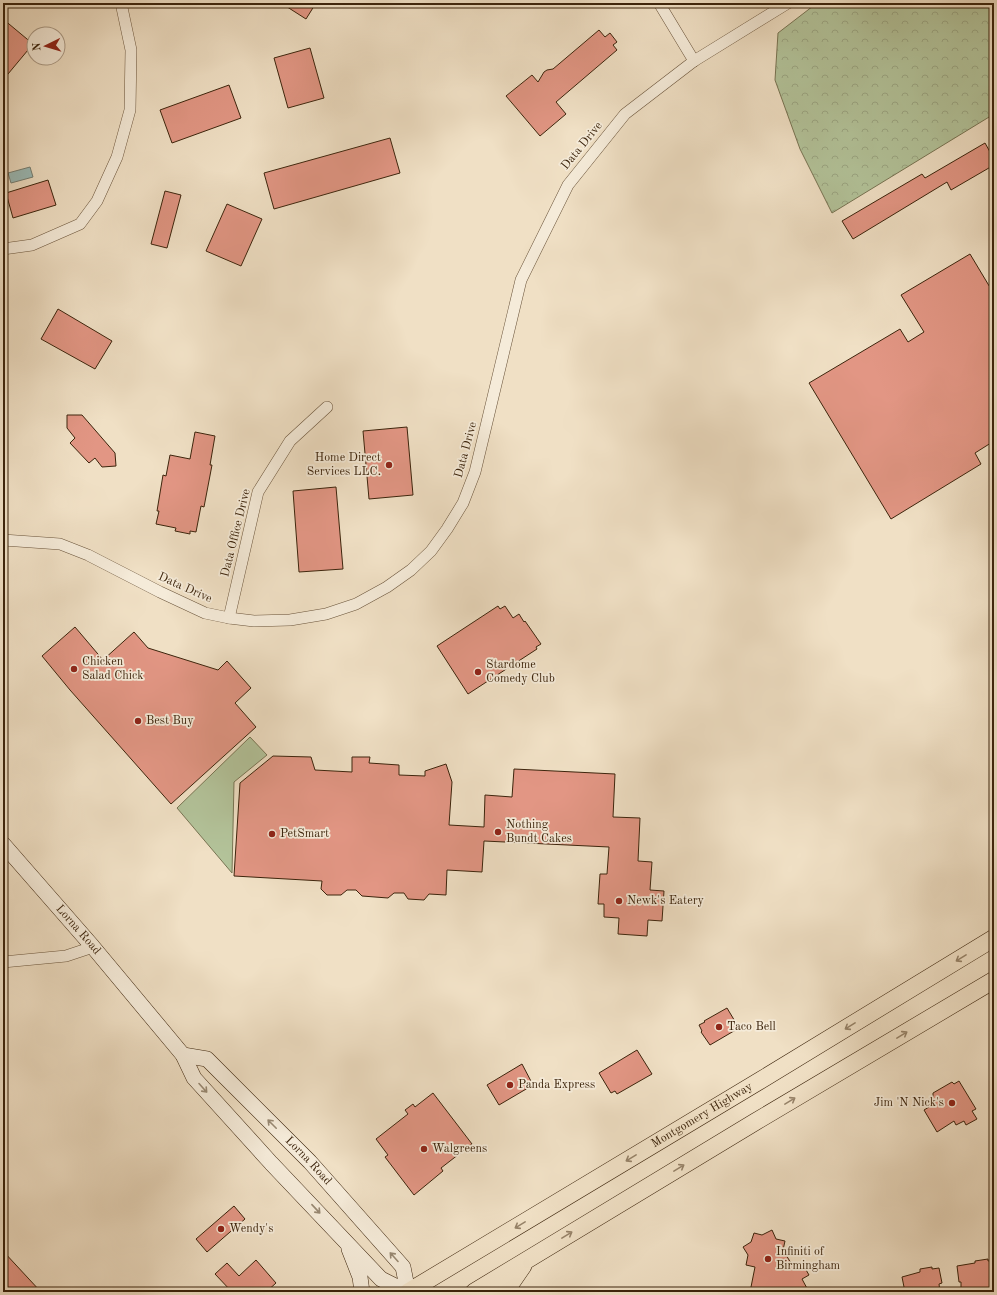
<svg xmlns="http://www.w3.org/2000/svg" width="997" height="1295" viewBox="0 0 997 1295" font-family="'Old Standard TT',serif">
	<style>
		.forest { fill: url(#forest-crowns); stroke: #787453 }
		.green { fill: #b3c39a; stroke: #787453 }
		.water { fill: #9bbcb9; stroke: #757f74 }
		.building { fill: #e29684; stroke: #3c240c }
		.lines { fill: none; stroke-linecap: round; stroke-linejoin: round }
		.street-casing { stroke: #69533a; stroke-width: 12 }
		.secondary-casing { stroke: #3c240c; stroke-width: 16 }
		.primary-casing { stroke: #3c240c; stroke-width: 18 }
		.street { stroke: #f5ebd9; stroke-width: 11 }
		.secondary { stroke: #f5ebd9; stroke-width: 15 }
		.primary { stroke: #f0e0c5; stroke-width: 17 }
		.oneway { stroke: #968268 }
		.oneway2 { stroke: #988872 }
		.poi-dot { fill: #8f2418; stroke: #f5ebd9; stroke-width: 1.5 }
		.labels { text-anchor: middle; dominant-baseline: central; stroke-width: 3.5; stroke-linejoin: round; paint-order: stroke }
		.street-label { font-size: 12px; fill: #3c240c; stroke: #f5ebd9 }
		.poi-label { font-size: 12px; fill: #3c240c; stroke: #f5ebd9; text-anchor: start }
	</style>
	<defs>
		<pattern id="forest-crowns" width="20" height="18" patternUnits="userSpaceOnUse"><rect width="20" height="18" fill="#b3c39a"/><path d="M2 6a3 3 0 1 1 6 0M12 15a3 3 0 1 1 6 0" fill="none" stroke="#9ba784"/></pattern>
	</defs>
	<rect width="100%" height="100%" fill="#f0e0c5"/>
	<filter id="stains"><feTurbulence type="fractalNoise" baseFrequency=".005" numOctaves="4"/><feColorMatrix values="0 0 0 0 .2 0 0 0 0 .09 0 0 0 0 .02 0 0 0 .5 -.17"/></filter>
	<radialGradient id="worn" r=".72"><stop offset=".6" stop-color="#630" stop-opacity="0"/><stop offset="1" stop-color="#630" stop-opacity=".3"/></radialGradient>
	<polygon class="forest" points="817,3 994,3 994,114 832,213 800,149 775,80 778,33"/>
	<polygon class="green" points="250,737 267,755 234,782 232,873 177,808"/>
	<polygon class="water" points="30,167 33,177 11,183 8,173"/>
	<g class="building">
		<polygon points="281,3 316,3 306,19"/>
		<polygon points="3,19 33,44 3,80"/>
		<polygon points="599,30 605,37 610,33 617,42 613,45 617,50 556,102 566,114 540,136 506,96 532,75 538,82 544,72 547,70 553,69"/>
		<polygon points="310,48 324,98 288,108 274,58"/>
		<polygon points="229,85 241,118 172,143 160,110"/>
		<polygon points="390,138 400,173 274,209 264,173"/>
		<polygon points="985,143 994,159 994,165 951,190 947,182 853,239 842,221 922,174 925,178"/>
		<polygon points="48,180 56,205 13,218 6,193"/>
		<polygon points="165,191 181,195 167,248 151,244"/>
		<polygon points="227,204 262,219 241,266 206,251"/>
		<polygon points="970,254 994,294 994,441 975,453 981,464 891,519 809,383 900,329 908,342 924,332 901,295"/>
		<polygon points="58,309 112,341 95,369 41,339"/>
		<polygon points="67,415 82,415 115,453 116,466 102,467 95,458 89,463 70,443 75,438 67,428"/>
		<polygon points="407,427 413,495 369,499 363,431"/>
		<polygon points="195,432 215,436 210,465 212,465 204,507 201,506 196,532 190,531 190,534 175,531 176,528 156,524 159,511 157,511 163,475 166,476 170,455 190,459"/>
		<polygon points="336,487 343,569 299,572 293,491"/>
		<polygon points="498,606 500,609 505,606 513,618 519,614 524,622 525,621 541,644 536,647 537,649 468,694 437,646"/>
		<polygon points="75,627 103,660 134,632 148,648 218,670 227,661 251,688 235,703 256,727 171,804 70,690 42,656"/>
		<polygon points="273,756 311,757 315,770 352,772 352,757 370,757 369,763 399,765 399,775 425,776 425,771 446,764 452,782 449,825 484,827 485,795 512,797 514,769 615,774 613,817 640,818 638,861 652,862 650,890 664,891 662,921 648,920 647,936 618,934 619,918 604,917 604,904 598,904 600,874 607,874 609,847 484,841 482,872 447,870 446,895 429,894 424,900 408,899 404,893 394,893 388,898 362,896 356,890 347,890 341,895 327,895 321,889 322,881 234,876 240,783"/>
		<polygon points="727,1008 739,1028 710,1045 701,1032 702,1031 699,1025 705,1022 704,1021"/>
		<polygon points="637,1050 652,1074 617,1094 615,1091 611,1093 599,1073"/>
		<polygon points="522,1064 533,1085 499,1105 487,1085"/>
		<polygon points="959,1081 976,1109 972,1111 977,1119 966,1125 964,1121 956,1125 954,1121 937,1132 924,1110 929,1107 926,1101 933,1097 933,1093 952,1082 954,1084"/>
		<polygon points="433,1093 472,1144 441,1168 443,1171 414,1195 385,1157 388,1155 376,1139 408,1114 405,1110 413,1104 415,1107"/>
		<polygon points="234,1206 245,1219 207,1252 196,1239"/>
		<polygon points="772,1230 776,1239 785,1241 783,1250 794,1268 802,1263 809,1275 802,1279 809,1292 750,1292 755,1267 746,1265 748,1255 743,1247 751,1242 754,1233 762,1235"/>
		<polygon points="3,1251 41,1292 3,1292"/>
		<polygon points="988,1259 988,1261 994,1260 994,1289 961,1292 961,1282 959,1282 957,1266 975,1263 975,1261"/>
		<polygon points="256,1260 276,1283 266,1292 232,1292 215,1274 227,1263 239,1276"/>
		<polygon points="932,1267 932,1269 939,1268 942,1283 939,1284 940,1292 905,1292 902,1277 920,1272 920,1269"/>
	</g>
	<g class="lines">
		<g class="street-casing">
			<g id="street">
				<polyline points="659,3 694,61"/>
				<polyline points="3,249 32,245 80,224 97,201 117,157 130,110 131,50 121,3"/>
				<polyline points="3,540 60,544 88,555 160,592 205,613 229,618 254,621 290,620 326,614 356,604 387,587 411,570 431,551 447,529 463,503 475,472 521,280 568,185 625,114 694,61 788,3"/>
				<polyline points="229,618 258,492 290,441 327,407"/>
				<polyline points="3,962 66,956 93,947"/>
			</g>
		</g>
		<g class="secondary-casing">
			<g id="secondary">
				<path id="s1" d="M3 844 93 947 183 1055 194 1078 271 1163 381 1279 407 1292"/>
				<path id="s2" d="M183 1055 207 1059 310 1162 403 1267 408 1292"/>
				<polyline points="349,1249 360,1277 362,1292"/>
			</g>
		</g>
		<g class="primary-casing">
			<g id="primary">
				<path id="s3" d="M408 1292 761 1080 994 938"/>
				<polyline points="474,1292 755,1122 994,980"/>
				<polyline points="505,1292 523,1266"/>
			</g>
		</g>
		<use href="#street" class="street"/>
		<use href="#secondary" class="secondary"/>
		<use href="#primary" class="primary"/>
	</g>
	<defs><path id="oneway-shaft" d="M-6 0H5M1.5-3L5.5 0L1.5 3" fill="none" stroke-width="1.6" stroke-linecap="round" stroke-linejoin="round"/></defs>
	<g class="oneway">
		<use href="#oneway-shaft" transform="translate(961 958) rotate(148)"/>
		<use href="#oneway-shaft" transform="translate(850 1026) rotate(148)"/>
		<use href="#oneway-shaft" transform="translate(902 1035) rotate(-31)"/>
		<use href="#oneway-shaft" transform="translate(790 1101) rotate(-31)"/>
		<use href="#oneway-shaft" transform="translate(631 1158) rotate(149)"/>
		<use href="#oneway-shaft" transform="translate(679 1168) rotate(-31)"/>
		<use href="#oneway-shaft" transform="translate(520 1225) rotate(149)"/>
		<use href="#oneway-shaft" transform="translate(567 1235) rotate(-31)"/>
	</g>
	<g class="oneway2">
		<use href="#oneway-shaft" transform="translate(203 1088) rotate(48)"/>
		<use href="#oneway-shaft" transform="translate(272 1124) rotate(-135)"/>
		<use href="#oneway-shaft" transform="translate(316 1209) rotate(47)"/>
		<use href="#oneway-shaft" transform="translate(394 1257) rotate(-132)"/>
	</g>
	<g class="poi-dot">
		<circle cx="389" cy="465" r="4"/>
		<circle cx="74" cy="669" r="4"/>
		<circle cx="478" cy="672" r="4"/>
		<circle cx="138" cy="721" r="4"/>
		<circle cx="498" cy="832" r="4"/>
		<circle cx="272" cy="834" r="4"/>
		<circle cx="619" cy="901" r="4"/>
		<circle cx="719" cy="1027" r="4"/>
		<circle cx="510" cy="1085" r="4"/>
		<circle cx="952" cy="1103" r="4"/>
		<circle cx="424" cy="1149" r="4"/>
		<circle cx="221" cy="1229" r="4"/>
		<circle cx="768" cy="1259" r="4"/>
	</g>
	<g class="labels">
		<g class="street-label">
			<text transform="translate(582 146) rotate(-51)">Data Drive</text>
			<text transform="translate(466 450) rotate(-75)">Data Drive</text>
			<text transform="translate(236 533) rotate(-76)">Data Office Drive</text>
			<text transform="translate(185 588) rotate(24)">Data Drive</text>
			<text stroke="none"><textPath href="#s1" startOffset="114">Lorna Road</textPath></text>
			<text stroke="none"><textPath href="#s3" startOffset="343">Montgomery Highway</textPath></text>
			<text stroke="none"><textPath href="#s2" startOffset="168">Lorna Road</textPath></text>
		</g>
		<g class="poi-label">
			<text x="381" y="458" text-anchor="end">Home Direct<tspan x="381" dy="14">Services LLC.</tspan></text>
			<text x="82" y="662">Chicken<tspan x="82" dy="14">Salad Chick</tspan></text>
			<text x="486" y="665">Stardome<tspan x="486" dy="14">Comedy Club</tspan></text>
			<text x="146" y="721">Best Buy</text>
			<text x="506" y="825">Nothing<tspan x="506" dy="14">Bundt Cakes</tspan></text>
			<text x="280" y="834">PetSmart</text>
			<text x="627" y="901">Newk's Eatery</text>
			<text x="727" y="1027">Taco Bell</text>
			<text x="518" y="1085">Panda Express</text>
			<text x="944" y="1103" text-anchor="end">Jim 'N Nick's</text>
			<text x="432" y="1149">Walgreens</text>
			<text x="229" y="1229">Wendy's</text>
			<text x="776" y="1252">Infiniti of<tspan x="776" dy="14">Birmingham</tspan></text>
		</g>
	</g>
	<rect width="997" height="1295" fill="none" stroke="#f0e0c5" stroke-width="16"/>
	<rect x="4" y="4" width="989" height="1287" fill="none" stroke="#3c240c" stroke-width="2"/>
	<rect x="8" y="8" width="981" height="1279" fill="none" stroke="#3c240c"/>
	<g transform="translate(46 46) rotate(265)"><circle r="19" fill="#f5ebd9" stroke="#ab9b87"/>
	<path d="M0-3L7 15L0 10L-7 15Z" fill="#8f2418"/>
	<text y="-6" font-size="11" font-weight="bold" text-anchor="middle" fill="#3c240c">N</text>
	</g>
	<rect width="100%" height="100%" filter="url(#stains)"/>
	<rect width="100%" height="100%" fill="url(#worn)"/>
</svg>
